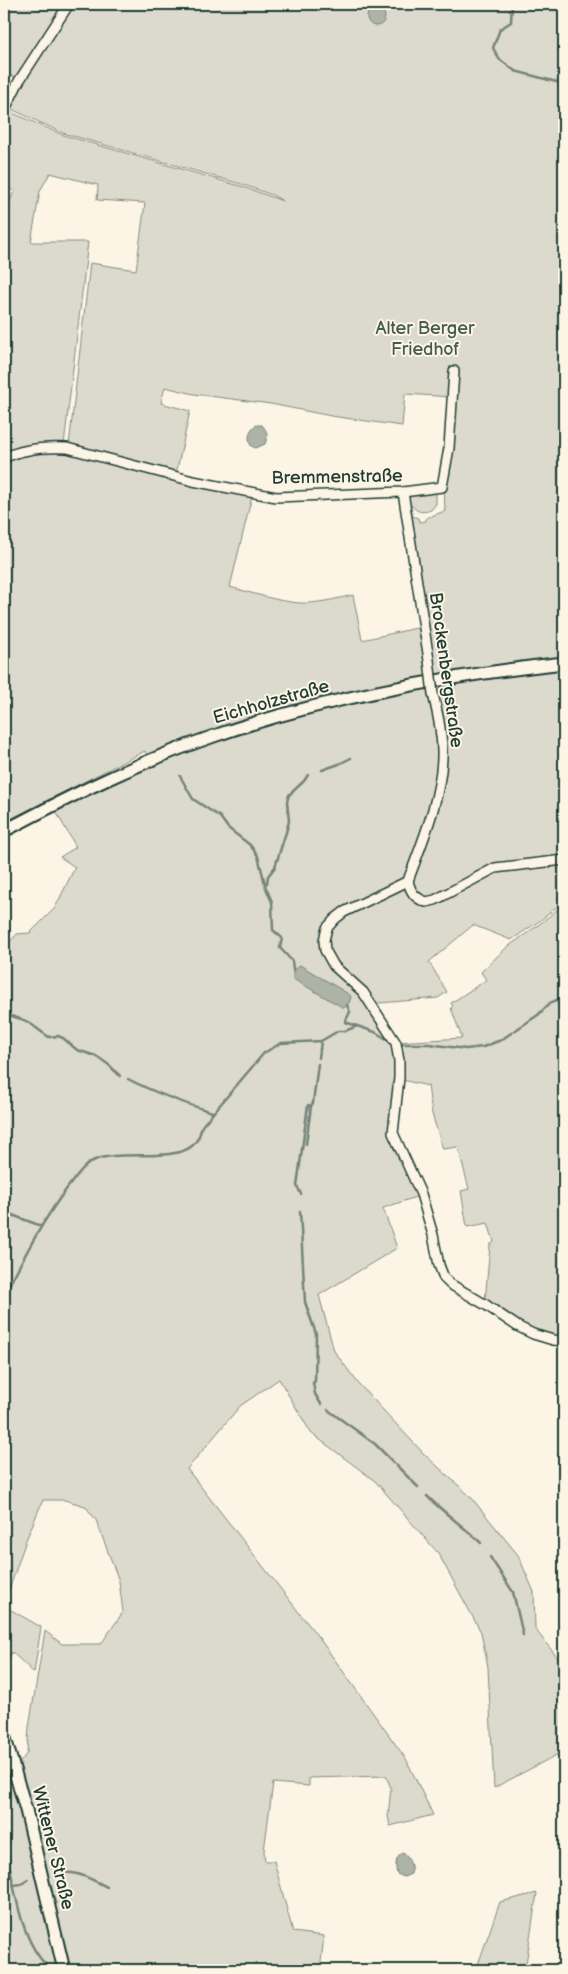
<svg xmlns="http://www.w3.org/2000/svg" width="568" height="1974" viewBox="0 0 568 1974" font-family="'Balsamiq Sans',sans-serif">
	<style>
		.green { fill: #dcdacc; stroke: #7e8c80 }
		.water { fill: #aeb3a7; stroke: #758479 }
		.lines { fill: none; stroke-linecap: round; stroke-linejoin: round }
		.stream { stroke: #758479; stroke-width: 2.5 }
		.minor-casing { stroke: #1f3d34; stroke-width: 12 }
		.major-casing { stroke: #1f3d34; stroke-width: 15 }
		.minor { stroke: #fcf5e5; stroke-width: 9 }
		.major { stroke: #fcf5e5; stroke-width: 11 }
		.minor-bridge-casing { stroke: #1f3d34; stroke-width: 12; stroke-linecap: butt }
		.minor-bridge { stroke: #fcf5e5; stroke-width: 9 }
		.labels { text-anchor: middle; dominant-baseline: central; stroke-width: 4; stroke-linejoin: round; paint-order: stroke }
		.park-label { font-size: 18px; fill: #455c52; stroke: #fcf5e5 }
		.street-label { font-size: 18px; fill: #1f3d34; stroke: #fcf5e5 }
	</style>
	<rect width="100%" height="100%" fill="#fcf5e5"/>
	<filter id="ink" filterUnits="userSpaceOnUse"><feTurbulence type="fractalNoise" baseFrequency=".02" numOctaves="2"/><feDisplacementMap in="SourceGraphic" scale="10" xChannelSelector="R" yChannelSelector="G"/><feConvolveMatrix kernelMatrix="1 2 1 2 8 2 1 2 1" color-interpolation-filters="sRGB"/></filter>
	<g filter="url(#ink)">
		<g class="green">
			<polygon points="4,4 66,4 17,79 4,72"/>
			<path d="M73 4H564V901L541 920 511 940 473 925 429 962 447 992 438 998 368 1004 397 1042 462 1038 451 1008 453 1006 451 1003 486 980 481 972 506 948 541 923 564 904V1340L534 1332 485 1302 490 1245 494 1242 488 1223 467 1227 461 1191 469 1189 458 1147 443 1149 432 1114 428 1086 398 1079 391 1132 419 1196 383 1208 397 1248 319 1295 334 1351 358 1383 424 1454 470 1496 518 1555 534 1592 535 1629 564 1666V1751L494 1788 488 1667 481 1632 438 1553 375 1481 311 1433 279 1379 240 1406 187 1469 319 1638 406 1759 433 1815 390 1826 388 1816 391 1788 386 1776 309 1778V1786L273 1783 264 1851 265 1861H274L293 1932 324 1936 320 1970H68L18 1765 27 1753 29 1727 45 1631 62 1644H101L123 1612 119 1581 96 1520 85 1506 65 1500H43L26 1540 4 1605V948L17 934 30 933 55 908 75 867 60 857 76 847 55 810 151 766 145 751 4 822V461L23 453 65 451 252 496 230 587C252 593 276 601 299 603 316 604 336 599 353 595L362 640 426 626 409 515 418 518 419 522 426 521V518L445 511 444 487 452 397 405 394 402 426 331 416 271 404 194 394 165 387 161 403 190 411 176 474 69 445 90 263 136 270 145 203 97 200 98 185 50 173 40 191 31 242H88L64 445 4 455V209L7 210 14 191 4 186V121L8 111 63 135 240 186 283 201 272 195 241 184 63 133 9 108 23 82Z"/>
			<path d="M432 491 436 494V504L431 510C420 514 415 511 409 502V495Z"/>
			<polygon points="4,1606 41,1627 34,1673 12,1652 4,1669"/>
			<polygon points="4,1747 10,1764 60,1970 4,1970"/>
			<polygon points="537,1893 525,1970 476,1970 500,1902"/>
		</g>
		<g class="water">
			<circle cx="376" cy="17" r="9"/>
			<path d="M257 425H262C268 432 268 436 265 444L256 448 251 446C247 438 249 428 257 425Z"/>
			<polygon points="300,965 350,995 351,997 349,1003 344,1008 293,979 293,970"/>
			<path d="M403 1853C409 1857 413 1867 411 1874L404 1877 397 1874C395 1866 395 1857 403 1853Z"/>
		</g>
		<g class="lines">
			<g class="stream">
				<polyline points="512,4 511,22 500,29 493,48 499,59 515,71 564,84"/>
				<polyline points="322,770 339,764 351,758"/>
				<polyline points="180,776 193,799 220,817 228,828 250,845 258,856 266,888 272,902 273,930 282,938 280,948 292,961 293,970"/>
				<polyline points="267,883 268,876 275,867 287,829 289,821 287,802 289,795 304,781 308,775"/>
				<polyline points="347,1005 350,1012 345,1022 357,1026"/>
				<path d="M4 1013C11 1017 18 1017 26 1021 32 1024 42 1033 49 1037L58 1036 63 1038 77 1050 96 1056 109 1065 120 1076"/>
				<polyline points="400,1044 429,1044 466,1049 483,1047 501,1040 538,1015 550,1003 564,997"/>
				<polyline points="319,1058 321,1041"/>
				<path d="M128 1079C155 1093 183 1103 212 1112"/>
				<polyline points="306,1144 311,1106"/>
				<polyline points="301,1194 297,1186 308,1105 311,1106 313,1103 318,1064"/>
				<polyline points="300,1211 305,1302 316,1334 315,1381 313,1383 315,1394 321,1404"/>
				<polyline points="7,1213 41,1226"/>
				<path d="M4 1295C24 1257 42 1221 68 1187 76 1177 83 1165 95 1160 118 1150 173 1162 192 1146 198 1141 200 1134 202 1126L264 1053 281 1043 321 1041 338 1031H345L357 1026 375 1032 390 1041"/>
				<polyline points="328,1410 375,1444 418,1487"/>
				<polyline points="4,1473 7,1489"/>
				<path d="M427 1496C444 1513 463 1526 481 1543"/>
				<polyline points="490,1557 513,1592 523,1635"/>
				<polyline points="4,1787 5,1802"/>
				<polyline points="4,1813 4,1828"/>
				<path d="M5 1842C14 1882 18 1938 48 1967L49 1970"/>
				<path d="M58 1873C77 1870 90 1879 107 1887"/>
				<polyline points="14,1885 21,1884 28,1880"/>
			</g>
			<g class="minor-casing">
				<g id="minor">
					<polyline points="4,111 19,81 69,4"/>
					<path d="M4 458C23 448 45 447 67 448L193 481 276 497 403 492 442 487 449 448 454 371"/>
					<polyline points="403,492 429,660"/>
					<path d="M433 694C438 715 443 737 442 759 440 801 422 842 408 881 411 893 415 898 426 902L435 900 495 868 564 860"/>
					<polyline points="408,881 344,912 335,919 327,928 324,940 325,950 334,966 363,992 396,1043 399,1061 399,1078 393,1133 421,1194 433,1235 439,1265 444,1278 450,1284 486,1305 517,1326 533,1334 553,1340 564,1341"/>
				</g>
			</g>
			<g class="major-casing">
				<g id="major">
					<path d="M4 831C72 795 141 761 214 736 327 697 445 676 564 663"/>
					<polyline points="4,1735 26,1810 64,1970"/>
				</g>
			</g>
			<use href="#minor" class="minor"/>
			<use href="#major" class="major"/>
			<g class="minor-bridge-casing">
				<polyline id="minor-bridge" points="429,660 433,694"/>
			</g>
			<use href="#minor-bridge" class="minor-bridge"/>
		</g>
	</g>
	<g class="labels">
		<g class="park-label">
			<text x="425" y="328">Alter Berger<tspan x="425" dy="21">Friedhof</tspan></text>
		</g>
		<g class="street-label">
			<text transform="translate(337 477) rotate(-1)">Bremmenstraße</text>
			<text transform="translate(446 670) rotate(82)">Brockenbergstraße</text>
			<text transform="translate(271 702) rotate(-16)">Eichholzstraße</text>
			<text transform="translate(53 1848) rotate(76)">Wittener Straße</text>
		</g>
	</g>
	<rect width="568" height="1974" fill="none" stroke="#fcf5e5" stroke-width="20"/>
	<rect x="10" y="10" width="548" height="1954" fill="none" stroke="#1f3d34" stroke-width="2" filter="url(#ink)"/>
</svg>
